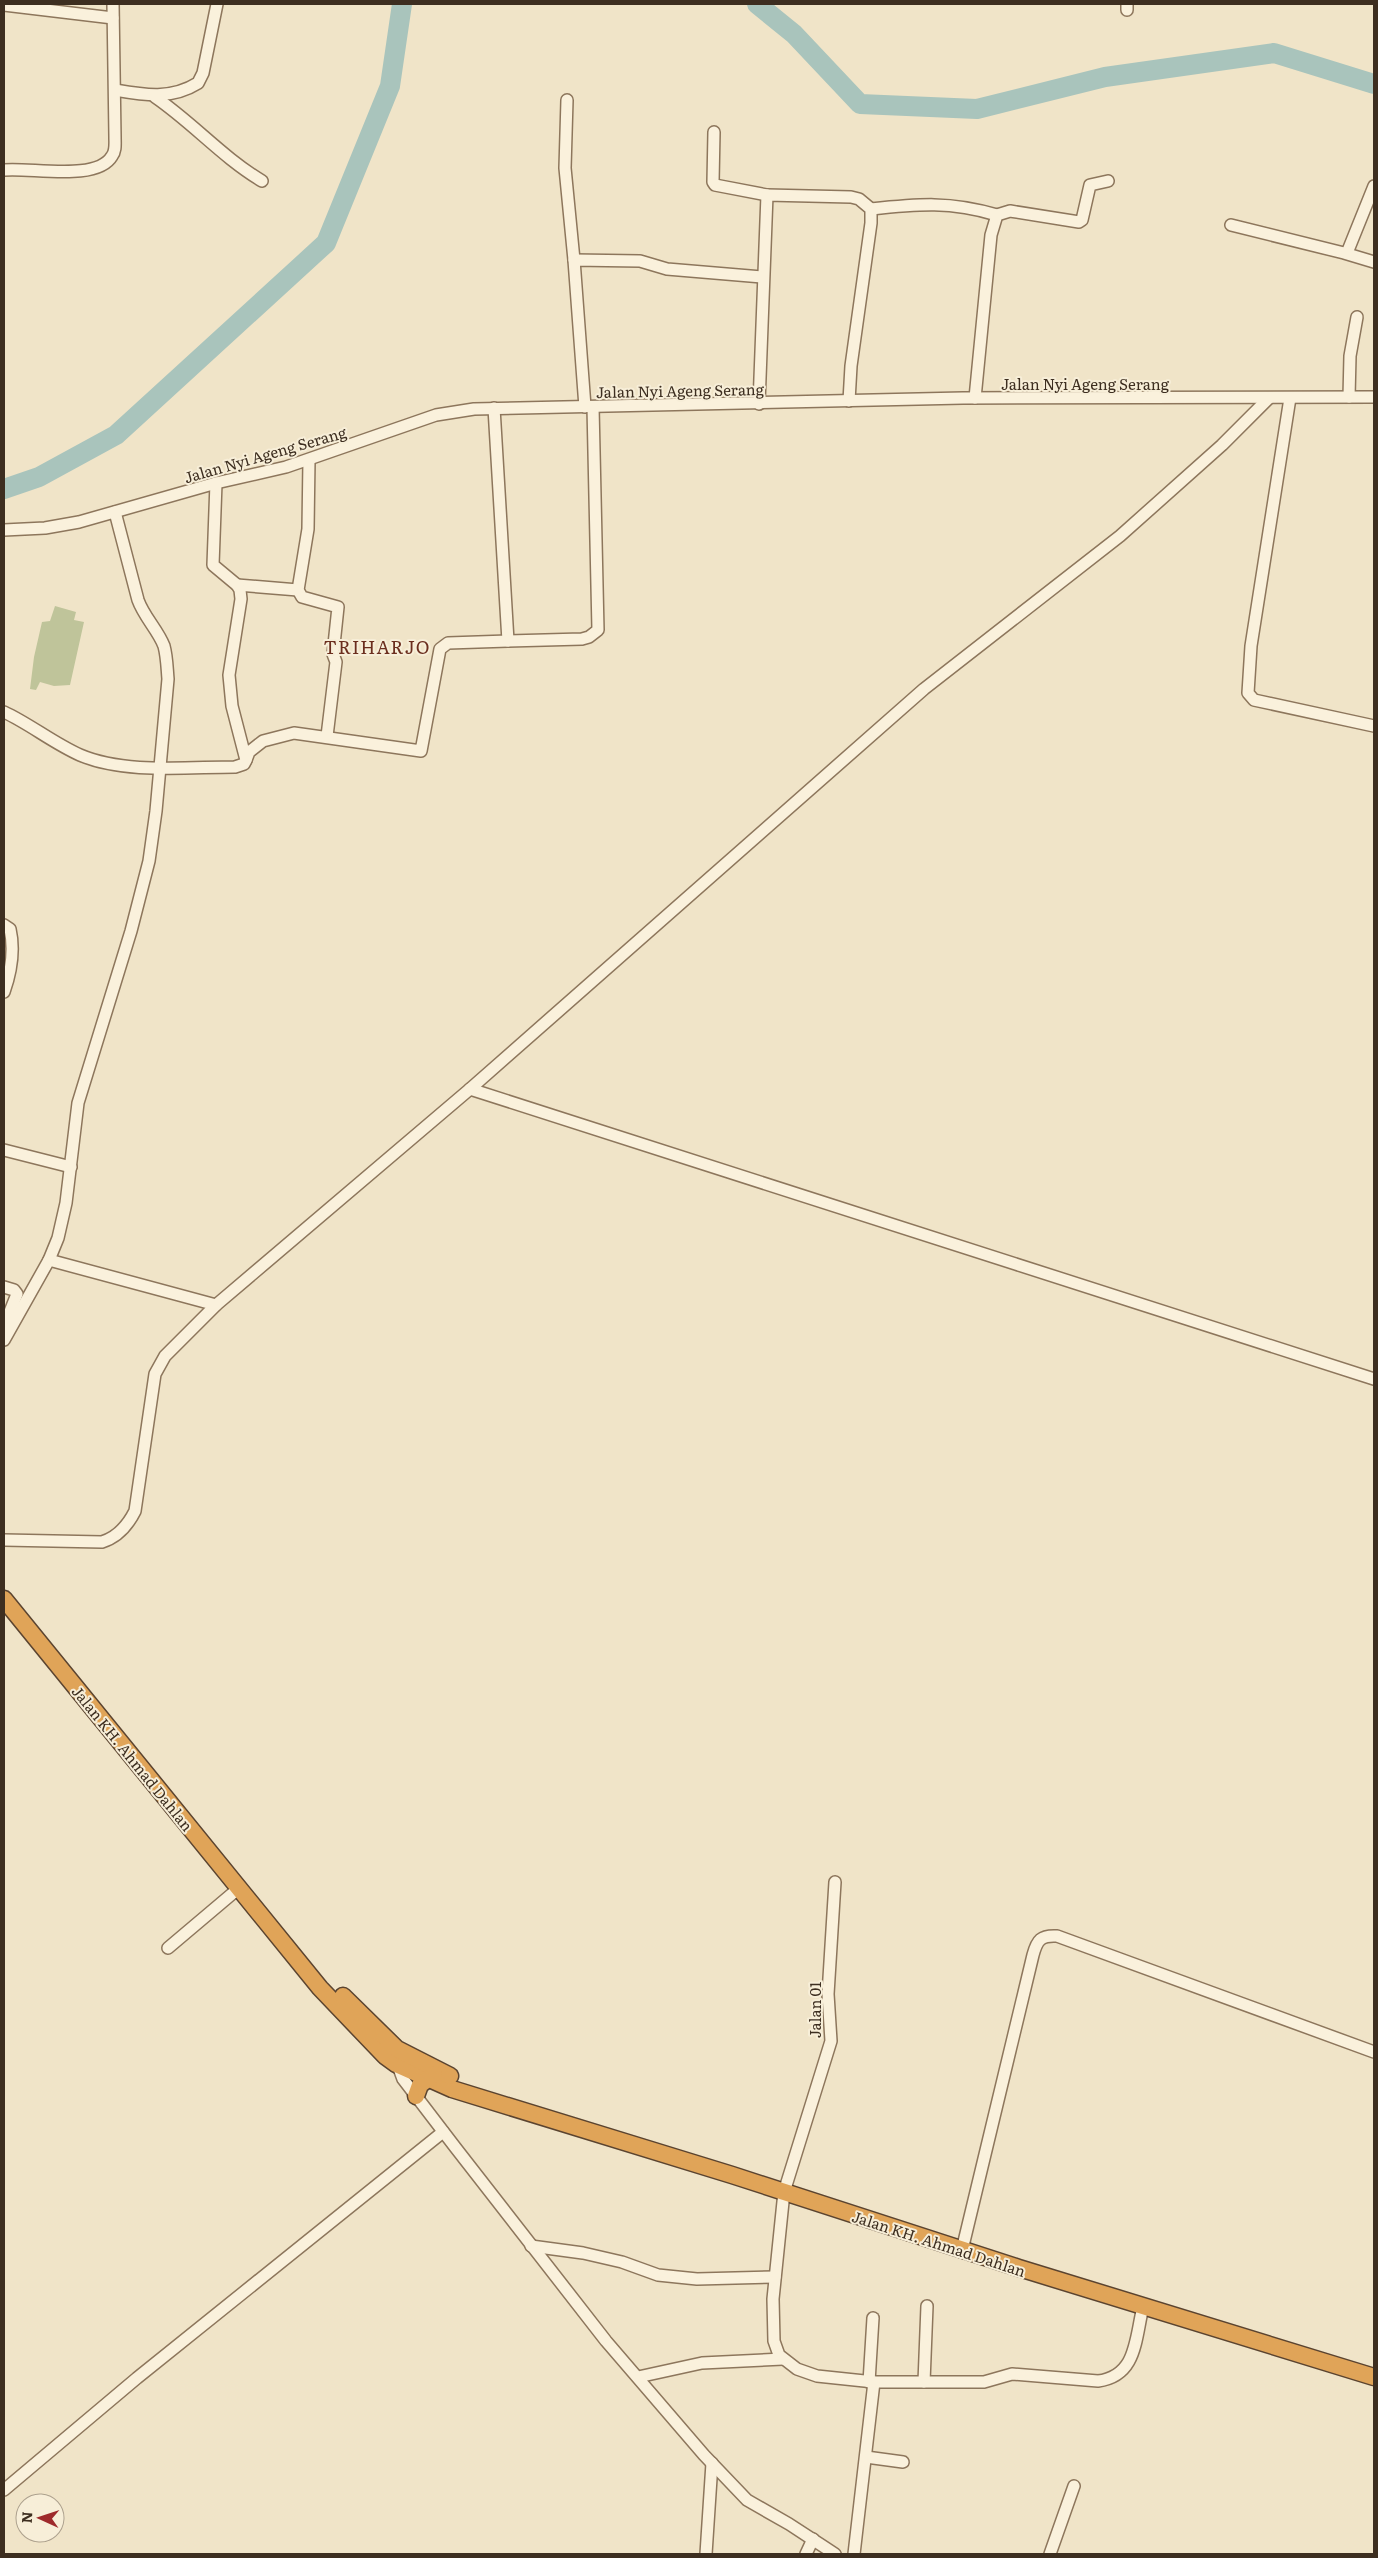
<svg xmlns="http://www.w3.org/2000/svg" width="1378" height="2558" viewBox="0 0 1378 2558" font-family="Literata,serif">
	<style>
		.cemetery { fill: #bfc49a }
		.lines { fill: none; stroke-linecap: round; stroke-linejoin: round }
		.river { stroke: #a9c4bc; stroke-width: 20 }
		.minor-casing { stroke: #8d765c; stroke-width: 14 }
		.highway-casing { stroke: #5b4430; stroke-width: 19 }
		.minor { stroke: #faf1dc; stroke-width: 11 }
		.highway { stroke: #e0a458; stroke-width: 16 }
		.labels { text-anchor: middle; dominant-baseline: central; stroke-width: 4; stroke-linejoin: round; paint-order: stroke }
		.street-label { font-size: 15px; fill: #3d2e20; stroke: #f7eed8 }
		.quarter-label { font-size: 18px; letter-spacing: 1px; fill: #6b2e1e; stroke: #f7eed8 }
	</style>
	<rect width="100%" height="100%" fill="#f0e4c8"/>
	<polygon class="cemetery" points="55,606 76,612 74,620 84,622 70,685 54,686 40,682 36,690 30,689 34,657 42,622 50,621"/>
	<g class="lines">
		<g class="river">
			<polyline points="757,4 794,34 860,104 977,109 1105,77 1274,53 1374,84"/>
			<polyline points="4,489 39,477 116,435 326,243 390,86 402,4"/>
		</g>
		<g class="minor-casing">
			<g id="minor">
				<polyline points="4,5 113,18"/>
				<polyline points="1127,10 1127,4"/>
				<path d="M115 90C144 95 171 100 198 83L203 73 217 4"/>
				<path d="M155 97C193 123 222 157 262 181"/>
				<polyline points="567,100 565,168 574,260"/>
				<polyline points="714,132 713,182 715,185 767,195"/>
				<path d="M4 170C30 167 97 182 112 156 116 151 115 144 115 137L113 4"/>
				<path d="M871 209C919 204 950 201 997 215"/>
				<polyline points="1231,225 1344,253 1374,262"/>
				<polyline points="1347,253 1374,186"/>
				<polyline points="1349,397 1350,356 1357,317"/>
				<polyline points="975,398 991,235 997,215 1010,211 1079,222 1082,220 1090,185 1108,181"/>
				<polyline points="1290,398 1251,646 1248,693 1254,700 1374,726"/>
				<polyline points="759,404 767,195 851,197 859,199 871,209 871,223 851,366 849,401"/>
				<polyline points="585,407 574,260 640,261 667,269 762,277"/>
				<polyline points="309,460 308,529 298,590 302,597 338,607 333,654 336,662 327,736"/>
				<polyline points="4,530 45,528 79,522 216,483 286,467 436,415 474,409 963,398 1374,397"/>
				<polyline points="237,585 298,590"/>
				<polyline points="508,641 582,639 589,637 598,630 593,407"/>
				<path d="M4 712C30 724 53 743 80 755 124 774 187 767 235 767L244 764 246 760 232 706 229 675 241 599 240 590 237 585 213 565 216 483"/>
				<polyline points="246,760 249,752 263,741 294,733 421,751 440,649 448,643 508,641 494,408"/>
				<path d="M4 925 10 929C15 951 11 972 4 992"/>
				<polyline points="470,1089 1374,1379"/>
				<polyline points="4,1150 71,1167"/>
				<path d="M49 1260 58 1238 66 1203 78 1103 131 931 149 861 156 811 168 679C167 668 167 657 164 646 158 630 144 617 138 600L115 512"/>
				<polyline points="4,1287 14,1290 17,1294 5,1324"/>
				<polyline points="4,1340 49,1260 216,1305"/>
				<path d="M4 1540 102 1542C118 1537 128 1525 135 1511L155 1374 165 1356 216 1305 470 1089 924 689 1120 536 1222 445 1269 398"/>
				<path d="M835 1882 828 1994 831 2041 784 2192 773 2299 774 2341 779 2355 797 2369 817 2376 874 2382H984L1012 2374 1098 2381C1137 2376 1135 2339 1143 2307"/>
				<polyline points="168,1948 239,1888"/>
				<polyline points="396,2060 403,2079 455,2147 606,2341 704,2455 747,2500 789,2524 835,2554"/>
				<polyline points="531,2246 583,2253 622,2262 658,2275 697,2279 775,2277"/>
				<path d="M962 2250 1033 1955C1037 1940 1041 1935 1057 1936L1374 2052"/>
				<polyline points="638,2377 702,2363 783,2359"/>
				<polyline points="869,2382 873,2318"/>
				<polyline points="924,2382 927,2306"/>
				<polyline points="866,2457 903,2462"/>
				<polyline points="4,2490 137,2378 443,2132"/>
				<polyline points="706,2554 712,2463"/>
				<polyline points="806,2554 813,2539"/>
				<polyline points="854,2554 874,2382"/>
				<polyline points="1050,2554 1074,2486"/>
			</g>
		</g>
		<g class="highway-casing">
			<g id="highway">
				<polyline points="4,1599 320,1988 385,2056 396,2064 452,2089 732,2175 1019,2268 1374,2377"/>
				<polyline points="343,1996 397,2049 450,2076"/>
				<polyline points="416,2096 420,2085 434,2074"/>
			</g>
		</g>
		<use href="#minor" class="minor"/>
		<use href="#highway" class="highway"/>
	</g>
	<g class="labels">
		<g class="street-label">
			<text x="1085" y="383">Jalan Nyi Ageng Serang</text>
			<text transform="translate(680 390) rotate(-1)">Jalan Nyi Ageng Serang</text>
			<text transform="translate(265 454) rotate(-16)">Jalan Nyi Ageng Serang</text>
			<text transform="translate(133 1758) rotate(51)">Jalan KH. Ahmad Dahlan</text>
			<text transform="translate(814 2010) rotate(-90)">Jalan 01</text>
			<text transform="translate(939 2243) rotate(18)">Jalan KH. Ahmad Dahlan</text>
		</g>
		<g class="quarter-label">
			<text x="377" y="646">TRIHARJO</text>
		</g>
	</g>
	<rect width="1378" height="2558" fill="none" stroke="#3d2e20" stroke-width="10"/>
	<g transform="translate(40 2518) rotate(273)"><circle r="24" fill="#f7eed8" stroke="#ada18e"/>
	<path d="M0-4L9 19L0 12L-9 19Z" fill="#9e2a2b"/>
	<text y="-8" font-size="14" font-weight="bold" text-anchor="middle" fill="#3d2e20">N</text>
	</g>
</svg>
